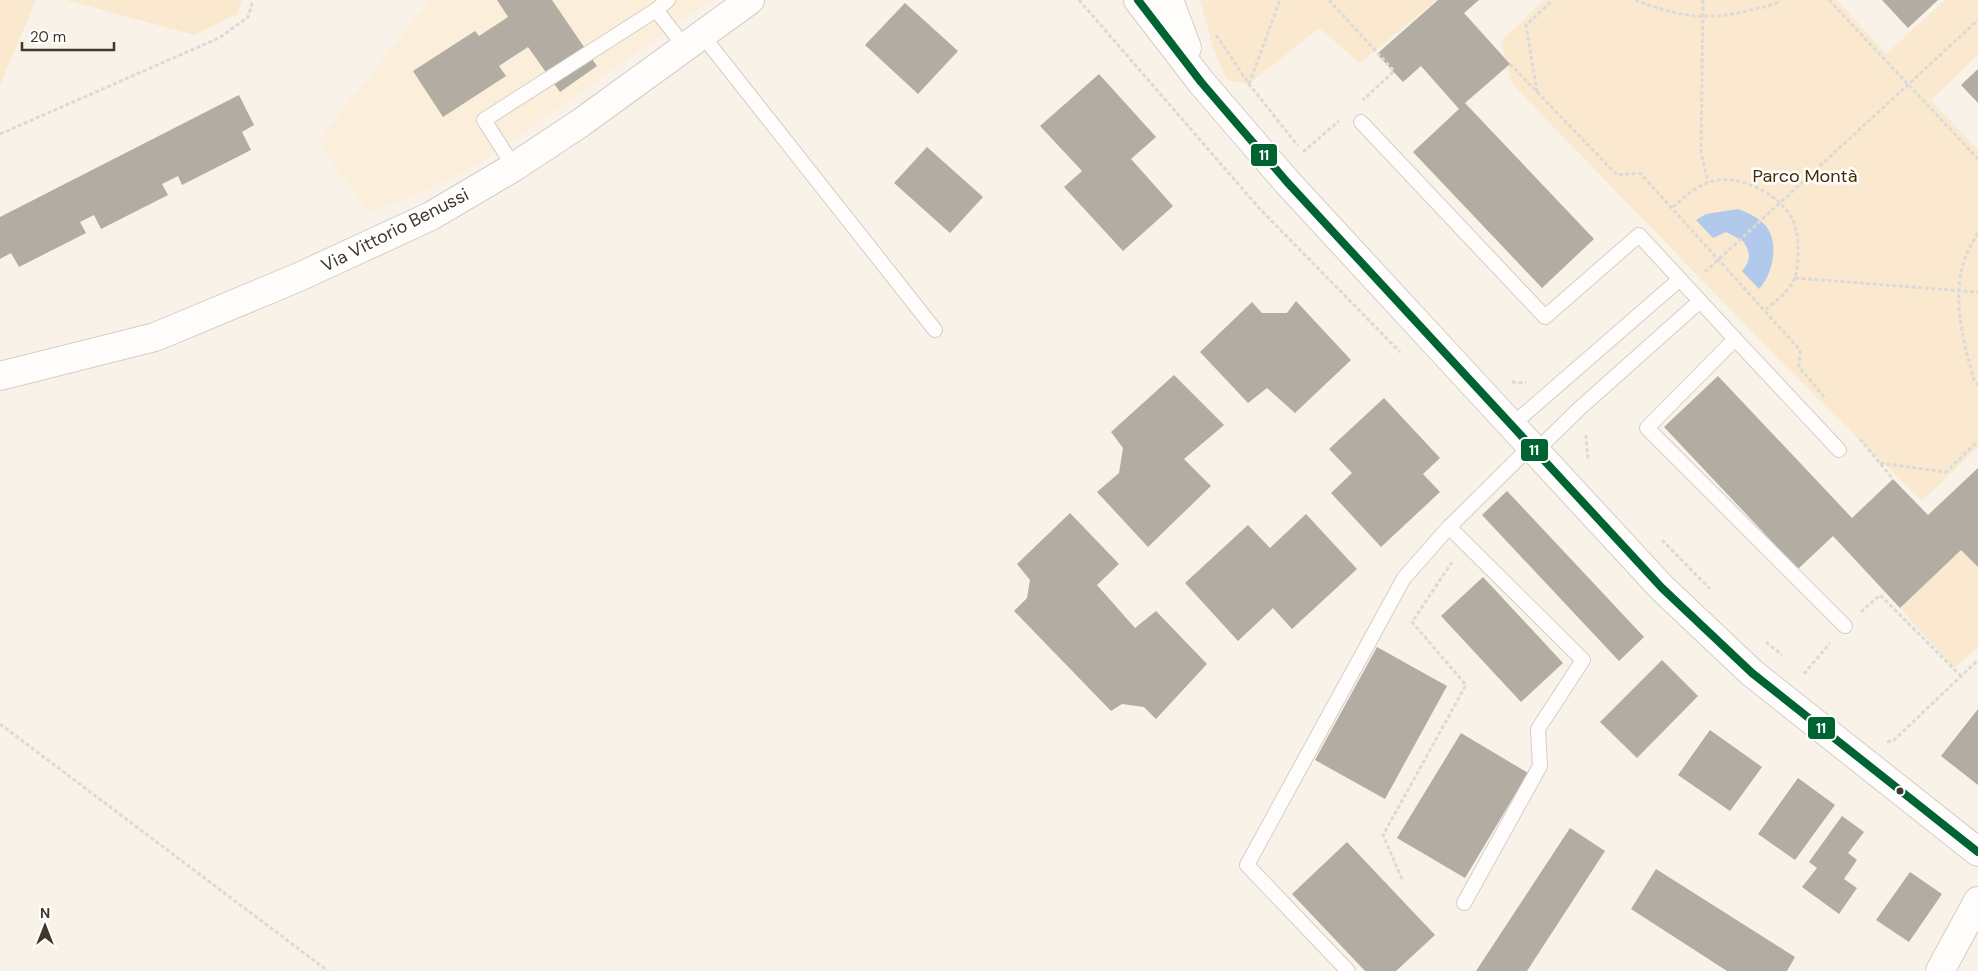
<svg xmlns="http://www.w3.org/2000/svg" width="1978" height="971" viewBox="0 0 1978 971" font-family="'DM Sans',sans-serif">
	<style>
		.built { fill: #fbeedb }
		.green { fill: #fae9cf }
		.water { fill: #b1c9ea }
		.building { fill: #b2aca3 }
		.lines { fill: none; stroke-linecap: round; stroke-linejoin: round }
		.lane-casing { stroke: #d4cec5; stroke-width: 16 }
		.street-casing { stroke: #d4cec5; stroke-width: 30 }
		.secondary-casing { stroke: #d4cec5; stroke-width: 30 }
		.path { stroke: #dcdad7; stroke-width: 3; stroke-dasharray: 4 2.5; stroke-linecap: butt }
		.lane { stroke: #fefdfc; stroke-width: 14 }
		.street { stroke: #fefdfc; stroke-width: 28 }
		.secondary { stroke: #fefdfc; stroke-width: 28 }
		.bus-1-casing { stroke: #fff; stroke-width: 11 }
		.bus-1 { stroke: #006332; stroke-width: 8 }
		.bus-dot { fill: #3f382d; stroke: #fff; stroke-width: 2 }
		.labels { text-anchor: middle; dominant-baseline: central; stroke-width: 5; stroke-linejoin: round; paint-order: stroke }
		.park-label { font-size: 18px; fill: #442d00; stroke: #fff }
		.street-label { font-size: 18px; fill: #3f382d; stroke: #fff }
		.line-badge { stroke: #fff; stroke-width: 2 }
		.badge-label { font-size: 14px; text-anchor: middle; font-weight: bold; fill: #fff }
	</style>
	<rect width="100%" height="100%" fill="#f8f2e9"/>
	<polygon class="built" points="430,0 710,0 500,150 449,180 369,213 318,141"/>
	<g class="green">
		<polygon points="0,0 36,0 0,85"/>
		<polygon points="66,0 242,0 237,14 194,35"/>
		<polygon points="1200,0 1437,0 1360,63 1319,28 1249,84 1227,80 1214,50"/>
		<polygon points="1544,0 1837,0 1886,54 1945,0 1978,0 1978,55 1931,100 1978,150 1978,447 1922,501 1795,376 1512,84 1501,41"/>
		<polygon points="1961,550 1978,567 1978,647 1954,668 1900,608"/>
	</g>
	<path class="water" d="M1738 209C1748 213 1758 217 1765 225 1780 242 1773 274 1759 289L1742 271C1751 260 1751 253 1743 241L1726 232 1713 238 1696 220 1706 214Z"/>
	<g class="building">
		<polygon points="497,0 552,0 597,66 560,92 528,47 499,66 506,76 443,117 413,71 475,31 479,36 508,17"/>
		<polygon points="1438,0 1479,0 1464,13 1510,64 1465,103 1594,239 1542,288 1413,152 1459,109 1421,66 1403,82 1377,54"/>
		<polygon points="1882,0 1938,0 1908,28"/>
		<polygon points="905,3 958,51 918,94 865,45"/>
		<polygon points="1978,69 1978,103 1961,85"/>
		<polygon points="1099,74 1156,137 1131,159 1173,206 1123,251 1064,187 1082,171 1040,126"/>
		<polygon points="239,95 254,125 242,132 251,150 182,185 178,176 162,184 168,195 101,229 94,215 80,222 86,233 19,267 11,253 0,259 0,217"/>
		<polygon points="927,147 983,197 950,233 894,183"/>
		<polygon points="1296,301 1351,360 1295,413 1267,388 1248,403 1200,352 1252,302 1262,313 1287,313"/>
		<polygon points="1174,375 1224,425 1184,459 1211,486 1148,547 1097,492 1119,473 1123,448 1111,432"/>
		<polygon points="1718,376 1852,518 1893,479 1928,515 1978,468 1978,567 1961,550 1900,608 1833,536 1798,569 1664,427"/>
		<polygon points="1384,398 1440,458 1423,474 1440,492 1381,547 1331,493 1352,473 1329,449"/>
		<polygon points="1507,491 1644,637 1619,661 1482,515"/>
		<polygon points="1070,513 1119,564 1097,585 1135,628 1156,611 1207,664 1156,719 1144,707 1122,704 1111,711 1014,611 1027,598 1030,580 1017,564"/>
		<polygon points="1306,514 1357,569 1292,629 1273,608 1238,641 1185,583 1248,525 1270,548"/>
		<polygon points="1483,577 1563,663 1521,702 1441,616"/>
		<polygon points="1377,647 1447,686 1385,799 1315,760"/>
		<polygon points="1662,660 1698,696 1637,758 1600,722"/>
		<polygon points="1978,709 1978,785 1941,756"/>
		<polygon points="1710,730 1762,767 1730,811 1678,775"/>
		<polygon points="1461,733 1528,773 1465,878 1397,838"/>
		<polygon points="1798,778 1835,805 1795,860 1758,834"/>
		<polygon points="1842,816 1864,832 1848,853 1857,860 1844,879 1857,888 1839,914 1802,887 1817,868 1809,862"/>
		<polygon points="1570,828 1605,851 1527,971 1476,971"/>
		<polygon points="1347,842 1435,935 1396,971 1365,971 1292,894"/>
		<polygon points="1656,869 1795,957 1787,971 1727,971 1631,909"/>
		<polygon points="1910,872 1942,894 1909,942 1876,920"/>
	</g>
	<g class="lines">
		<g class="lane-casing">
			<g id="lane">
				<polyline points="656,10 685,47"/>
				<polyline points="702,35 935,330"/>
				<polyline points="1361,122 1545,317 1639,235 1735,339 1647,428 1845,626"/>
				<polyline points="514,167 484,120 656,10 668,0"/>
				<polyline points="1735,339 1839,450"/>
				<polyline points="1512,425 1680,279"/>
				<polyline points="1537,450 1580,408 1700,301"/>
				<polyline points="1464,903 1540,766 1538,729 1583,660 1449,527 1532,445"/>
				<polyline points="1348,971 1247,865 1404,578 1449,527"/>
			</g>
		</g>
		<g class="street-casing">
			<g id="street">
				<polyline points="0,376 155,337 299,277 431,216 514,167 579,124 750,0"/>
				<polyline points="1940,971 1978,901"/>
			</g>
		</g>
		<g class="secondary-casing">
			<g id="secondary">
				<polyline points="1138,0 1201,82 1287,182 1662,588 1752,673 1978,852"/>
				<polyline points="1169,0 1187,48"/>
			</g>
		</g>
		<g class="path">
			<polyline points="1079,0 1259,208 1400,352"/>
			<polyline points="1329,0 1394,71 1363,100"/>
			<path d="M1635 0C1680 17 1708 22 1755 9 1763 7 1774 6 1780 0"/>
			<polyline points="1703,0 1701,153 1708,182"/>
			<polyline points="1829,0 1978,159"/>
			<polyline points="1216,35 1249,84 1298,146"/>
			<polyline points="1510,64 1617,175 1640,173 1800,350 1799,367 1825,398"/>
			<polyline points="1249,84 1280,0"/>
			<polyline points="1537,92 1526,25 1553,0"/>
			<polyline points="0,134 219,38 248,17 253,0"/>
			<polyline points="1303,152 1339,121"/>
			<path d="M1673 207C1683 198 1694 188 1707 183 1737 170 1791 198 1796 230 1799 243 1799 264 1795 277 1792 289 1774 303 1765 310"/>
			<path d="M1978 233C1973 242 1967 251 1964 261 1952 300 1963 341 1974 380L1978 385"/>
			<polyline points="1705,272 1978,20"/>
			<polyline points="1795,278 1978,292"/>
			<polyline points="1512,382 1526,383"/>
			<polyline points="1586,435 1588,461"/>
			<polyline points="1860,439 1893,479"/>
			<polyline points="1880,463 1946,472 1978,441"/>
			<polyline points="1662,540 1710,589"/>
			<polyline points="1861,612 1880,595 1961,676"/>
			<polyline points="1766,642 1782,655"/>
			<polyline points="1804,674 1830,643"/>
			<polyline points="0,724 328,971"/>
			<polyline points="1887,742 1894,740 1978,660"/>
			<polyline points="1402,879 1383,835 1466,685 1412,622 1452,562"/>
		</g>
		<use href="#lane" class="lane"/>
		<use href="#street" class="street"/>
		<use href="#secondary" class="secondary"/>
		<g class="bus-1-casing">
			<polyline id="bus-1" points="1138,0 1201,82 1287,182 1662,588 1752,673 1978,852"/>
		</g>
		<use href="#bus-1" class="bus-1"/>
	</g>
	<circle class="bus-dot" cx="1900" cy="791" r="4.5"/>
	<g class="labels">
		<g class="park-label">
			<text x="1805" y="176">Parco Montà</text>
		</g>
		<g class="street-label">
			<text transform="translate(395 230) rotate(-27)">Via Vittorio Benussi</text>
		</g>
	</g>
	<g class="line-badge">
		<rect x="1250" y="143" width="28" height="24" rx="5" fill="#006332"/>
		<rect x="1520" y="438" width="29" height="24" rx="5" fill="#006332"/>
		<rect x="1807" y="716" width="29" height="24" rx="5" fill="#006332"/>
	</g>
	<g class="badge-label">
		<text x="1264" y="160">11</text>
		<text x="1534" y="455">11</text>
		<text x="1821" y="733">11</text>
	</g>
	<g transform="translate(45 926)" stroke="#ffffff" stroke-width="4" paint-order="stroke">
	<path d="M0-4L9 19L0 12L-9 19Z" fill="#3f382d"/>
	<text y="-8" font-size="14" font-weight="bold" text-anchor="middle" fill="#3f382d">N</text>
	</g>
	<path d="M22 42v8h92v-8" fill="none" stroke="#3f382d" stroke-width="2.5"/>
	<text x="30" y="42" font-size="15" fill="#3f382d" stroke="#ffffff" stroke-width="4" paint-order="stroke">20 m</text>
</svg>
